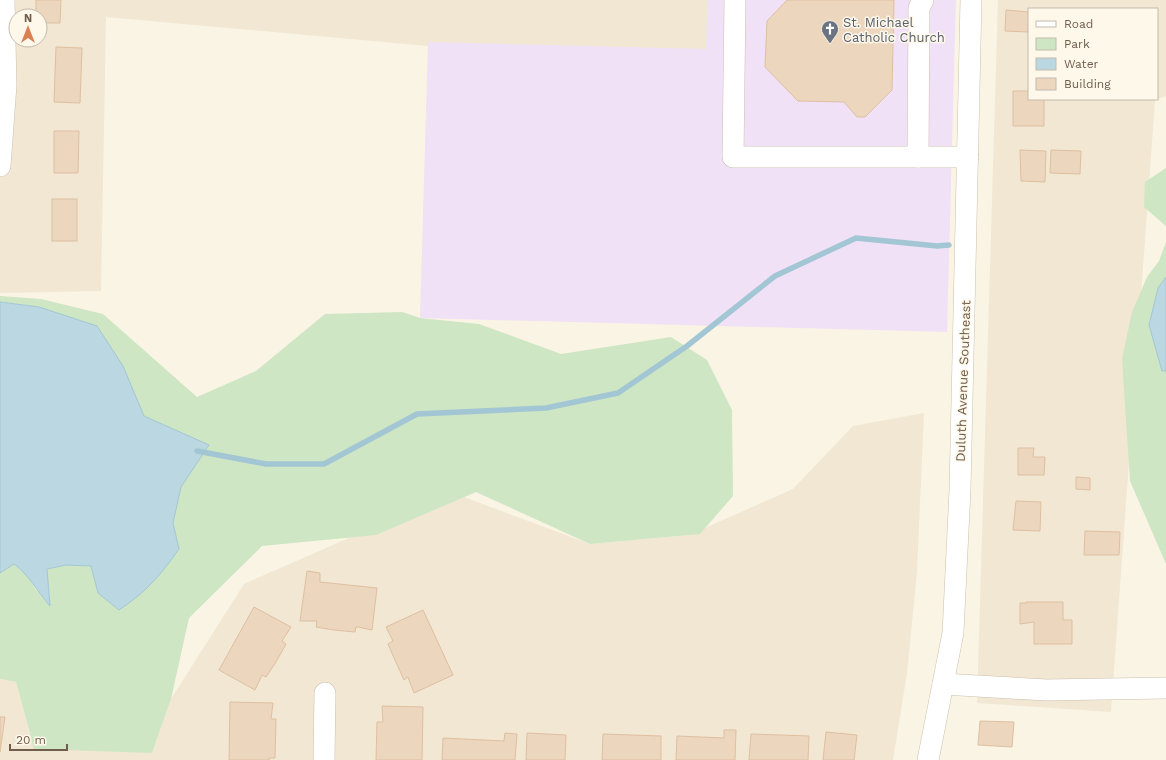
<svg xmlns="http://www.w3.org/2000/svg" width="1166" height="760" viewBox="0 0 1166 760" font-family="'Work Sans',sans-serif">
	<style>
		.residential { fill: #f1e7d3; fill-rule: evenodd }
		.education { fill: #f1e1f6 }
		.green { fill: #cee6c4 }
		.water { fill: #bbd8e2; stroke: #a2c6d3 }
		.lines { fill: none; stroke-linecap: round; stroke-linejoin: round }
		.stream { stroke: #a2c6d3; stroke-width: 5.5 }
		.building { fill: #edd6be; stroke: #debfa0 }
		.minor-casing { stroke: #cdbfaf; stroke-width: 22 }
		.minor { stroke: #fff; stroke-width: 21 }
		.labels { text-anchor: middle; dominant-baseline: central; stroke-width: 3; stroke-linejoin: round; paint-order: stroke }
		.worship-label { font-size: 13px; fill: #5b616d; stroke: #fdf8ea; text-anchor: start }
		.street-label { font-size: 13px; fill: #705d4c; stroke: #fdf8ea }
	</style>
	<rect width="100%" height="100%" fill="#faf4e4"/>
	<g class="residential">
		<path d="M0 0H708L707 49 428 46 106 17 101 291 0 293ZM16 16H40V40H16Z"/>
		<path d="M998 0H1166V96L1155 100 1111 712 977 703ZM1029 9H1157V99H1029Z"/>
		<polygon points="924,413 917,572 907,673 893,760 0,760 0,679 16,682 31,740 152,753 171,699 244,584 351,537 464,497 590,544 689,535 793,489 853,426"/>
	</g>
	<polygon class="education" points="708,0 956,0 947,332 420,318 428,42 706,49"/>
	<g class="green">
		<polygon points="1166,168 1166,226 1144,207 1145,182"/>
		<polygon points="1166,242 1166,277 1158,288 1162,370 1166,371 1166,564 1130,481 1122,359 1132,312 1147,277 1159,261"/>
		<polygon points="0,296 41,299 103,314 197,397 256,371 325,314 402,312 420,318 479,324 561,354 671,337 707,360 732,410 733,496 700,534 590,544 476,492 376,535 262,546 189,618 171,699 152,753 34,749 16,682 0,679 0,573 13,564 26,573 35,588 50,605 47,569 66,565 91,566 98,593 119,610 179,550 173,523 181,487 208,445 144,416 135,396 39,307 0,302"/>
	</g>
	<g class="water">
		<polygon points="1166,277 1166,371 1162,371 1149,325 1158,288"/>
		<path d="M0 302 39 307 97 326 123 366 144 416 209 445 181 487 173 523 179 549C160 576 146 592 119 610L98 593 91 566 66 565 47 569 50 606C37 591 29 575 14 564L0 573Z"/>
	</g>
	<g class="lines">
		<polyline class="stream" points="197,451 266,464 324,464 417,414 546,408 618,393 687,346 775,276 856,238 937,246 949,245"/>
	</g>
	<g class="building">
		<polygon points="36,0 61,0 60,23 40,23 40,16 36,16"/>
		<polygon points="787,0 894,0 892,90 865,117 857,117 844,102 798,101 765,67 767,21"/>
		<polygon points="1006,10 1029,12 1028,32 1005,31"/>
		<polygon points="56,47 82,48 80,103 54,102"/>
		<polygon points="1013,91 1029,91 1029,99 1044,99 1044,126 1013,126"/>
		<polygon points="54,131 79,131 78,173 54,173"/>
		<polygon points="1020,150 1046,151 1045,182 1021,181"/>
		<polygon points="1051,150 1081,151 1080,174 1050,173"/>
		<rect x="52" y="199" width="25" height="42"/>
		<polygon points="1018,448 1034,448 1033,457 1045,457 1044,475 1018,475"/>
		<polygon points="1076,477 1090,478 1090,490 1076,489"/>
		<polygon points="1016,501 1041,502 1040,531 1013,530"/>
		<polygon points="1085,531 1120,532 1119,555 1084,555"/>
		<polygon points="307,571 320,573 320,582 377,588 372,630 358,627 356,627 355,632 334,630 316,627 317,621 300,621"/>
		<polygon points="1026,602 1063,602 1063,620 1072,620 1072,644 1034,644 1034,622 1020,624 1020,603 1026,603"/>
		<polygon points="254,607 291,627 282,641 286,644 276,662 266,677 262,675 255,690 219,670"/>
		<polygon points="423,610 453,675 414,693 408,677 404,680 395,660 388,644 393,641 386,627"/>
		<polygon points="230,702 273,703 271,719 276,719 275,758 269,758 269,760 229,760"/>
		<polygon points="382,706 423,707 422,760 376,760 377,722 383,722"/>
		<polygon points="0,717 5,717 0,752"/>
		<polygon points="980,721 1014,722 1012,747 978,745"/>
		<polygon points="724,730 736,730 735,760 676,760 677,736 724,738"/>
		<polygon points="826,732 857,735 854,760 823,760"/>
		<polygon points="505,733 517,734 515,760 442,760 443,738 504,741"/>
		<polygon points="527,733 566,735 565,760 526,760"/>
		<polygon points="603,734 661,736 661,760 602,760"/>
		<polygon points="751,734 809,736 808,760 749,760"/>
	</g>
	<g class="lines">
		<g class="minor-casing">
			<g id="minor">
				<polyline points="735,0 733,157 968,157"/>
				<polyline points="918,157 919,8 923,0"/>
				<polyline points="0,166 6,85 4,0"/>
				<polyline points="943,684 1046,690 1166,688"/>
				<polyline points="324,760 325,693"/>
				<polyline points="928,760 953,633 960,490 971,0"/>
			</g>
		</g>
		<use href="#minor" class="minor"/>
	</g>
	<defs>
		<g id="church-pin" transform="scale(0.9)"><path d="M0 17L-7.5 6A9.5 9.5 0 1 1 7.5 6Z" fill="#6b7280" stroke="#fdf8ea"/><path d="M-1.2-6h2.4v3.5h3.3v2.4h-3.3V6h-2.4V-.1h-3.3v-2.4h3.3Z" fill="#fff"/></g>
	</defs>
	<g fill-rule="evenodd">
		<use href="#church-pin" x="830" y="29"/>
	</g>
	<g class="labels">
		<g class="worship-label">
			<text x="843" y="22">St. Michael<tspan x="843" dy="15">Catholic Church</tspan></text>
		</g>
		<g class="street-label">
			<text transform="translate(963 381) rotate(-88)">Duluth Avenue Southeast</text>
		</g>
	</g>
	<rect x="1028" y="8" width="130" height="92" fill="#fdf8ea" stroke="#c5baab"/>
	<rect x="1036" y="21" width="20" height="6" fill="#ffffff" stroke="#c5baab"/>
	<text x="1064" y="28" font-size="12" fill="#705d4c">Road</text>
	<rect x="1036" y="38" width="20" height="12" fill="#cee6c4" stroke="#c5baab"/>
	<text x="1064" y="48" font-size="12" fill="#705d4c">Park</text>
	<rect x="1036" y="58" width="20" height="12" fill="#bbd8e2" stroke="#c5baab"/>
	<text x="1064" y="68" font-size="12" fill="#705d4c">Water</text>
	<rect x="1036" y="78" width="20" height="12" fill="#edd6be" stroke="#c5baab"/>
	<text x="1064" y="88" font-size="12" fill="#705d4c">Building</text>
	<g transform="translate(28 28)"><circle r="19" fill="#fdf8ea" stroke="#c5baab"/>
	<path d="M0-3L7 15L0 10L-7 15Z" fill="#da8053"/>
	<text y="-6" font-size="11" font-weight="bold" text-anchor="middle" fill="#705d4c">N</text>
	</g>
	<path d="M10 744v6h57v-6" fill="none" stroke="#705d4c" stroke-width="2"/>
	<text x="16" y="744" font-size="12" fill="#705d4c" stroke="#fdf8ea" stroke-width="3" paint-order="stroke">20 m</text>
</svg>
